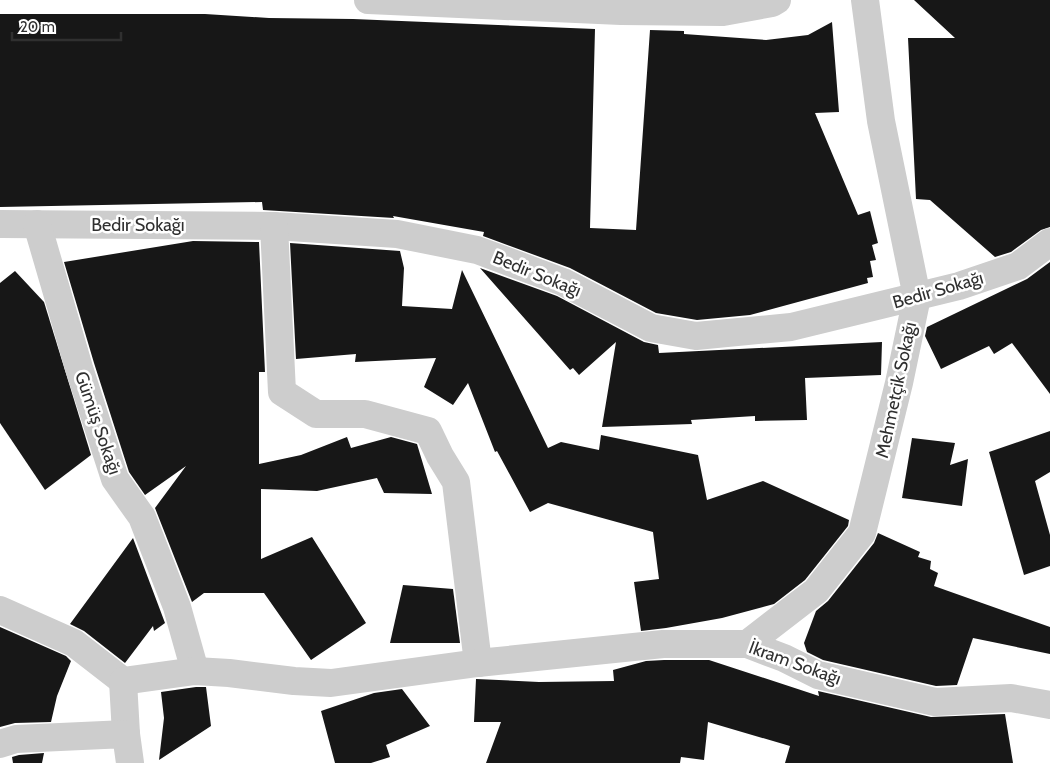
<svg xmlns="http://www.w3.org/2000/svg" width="1050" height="763" viewBox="0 0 1050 763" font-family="Cabin,sans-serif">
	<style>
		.building { fill: #171717 }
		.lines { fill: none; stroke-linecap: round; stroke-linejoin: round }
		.minor { stroke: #cdcdcd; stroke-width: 28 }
		.labels { text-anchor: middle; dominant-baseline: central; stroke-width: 5; stroke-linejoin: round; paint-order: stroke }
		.street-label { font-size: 18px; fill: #303030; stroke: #fff }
	</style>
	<rect width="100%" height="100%" fill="#fff"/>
	<g class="building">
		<polygon points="914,0 1050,0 1050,227 1041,230 1011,252 995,257 930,200 916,199 908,38 955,38"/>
		<polygon points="0,14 205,14 269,18 353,19 595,29 590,228 636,230 650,30 684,31 684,34 766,40 808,35 832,22 839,112 815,113 858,215 870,211 878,243 872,245 876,260 870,261 873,277 867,278 868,283 750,315 697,320 656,313 570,268 483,236 484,232 393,216 394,218 263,210 262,202 0,207"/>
		<polygon points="193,241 259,242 265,372 259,372 259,464 301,455 347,437 351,448 391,437 417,444 432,494 384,493 377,478 317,491 261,489 261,559 312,537 366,623 311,660 264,593 204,593 192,602 155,508 186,466 145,495 129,472 94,363 64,262"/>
		<polygon points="290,243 400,251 404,268 402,306 452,309 462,270 548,448 561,442 599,450 601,435 698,455 707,500 763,481 849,520 848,526 805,580 774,604 722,618 666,628 641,631 634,582 659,579 653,532 548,503 530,512 497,451 495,452 468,383 453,405 424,387 436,358 355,362 356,354 296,359"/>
		<polygon points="1050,262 1050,394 1012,343 994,354 989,346 941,369 925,336 927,327 1027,279"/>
		<polygon points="480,268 557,296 644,342 658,345 659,353 882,342 881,375 805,378 807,420 755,421 755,416 691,420 692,424 602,427 616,342 579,375 573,368 570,370"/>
		<polygon points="15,271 44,302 91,455 45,490 0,423 0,283"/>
		<polygon points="1050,431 1050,472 1035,481 1050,535 1050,566 1024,575 989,452"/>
		<polygon points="912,438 955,443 950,465 968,459 962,506 902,498"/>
		<polygon points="878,533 920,552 918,557 931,561 930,569 938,573 934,586 1050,627 1050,654 973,638 957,685 936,686 823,660 807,652 804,643 816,611 828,601 874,543"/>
		<polygon points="133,538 165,623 154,631 153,626 125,663 84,631 70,624"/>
		<polygon points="403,585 453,589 460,643 390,643"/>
		<polygon points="0,627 66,656 71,661 57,696 51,722 15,723 0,727"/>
		<polygon points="664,660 709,660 819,696 818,691 931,717 1005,714 1013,763 785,763 790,746 708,722 704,760 681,757 680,763 486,763 501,722 474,722 476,679 539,682 614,681 613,670 646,661"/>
		<polygon points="196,687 206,687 211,726 159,760 164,718 161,692"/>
		<polygon points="402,689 430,726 386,745 390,757 371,763 335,763 321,711 374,693"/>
		<polygon points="44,753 42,763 13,763 12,757 19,755"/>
	</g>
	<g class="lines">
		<g class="minor">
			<polyline points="368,0 621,11 723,12 772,3 777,0"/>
			<polyline points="0,224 274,226 397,234 477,250 563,282 651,328 696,336 791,327 959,286 1018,266 1050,242"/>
			<polyline points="37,224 79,368 115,479 142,517 177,607 195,671"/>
			<polyline points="274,226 282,392 316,414 365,414 428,431 440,456 456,482 478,663"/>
			<polyline points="0,610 74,643 123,681"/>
			<polyline points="747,644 816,591 862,533 899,383 917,297 881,121 865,0"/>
			<polyline points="126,734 123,681 195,671 229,673 294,681 331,683 478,663 663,644 747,644 784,658 818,675 935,702 1011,698 1050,705"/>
			<polyline points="0,744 16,739 126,734 130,763"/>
		</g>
	</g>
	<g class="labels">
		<g class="street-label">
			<text x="138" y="225">Bedir Sokağı</text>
			<text transform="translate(537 274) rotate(22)">Bedir Sokağı</text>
			<text transform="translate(938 290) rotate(-16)">Bedir Sokağı</text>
			<text transform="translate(896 390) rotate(-78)">Mehmetçik Sokağı</text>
			<text transform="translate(98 423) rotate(71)">Gümüş Sokağı</text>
			<text transform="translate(795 663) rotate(20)">İkram Sokağı</text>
		</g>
	</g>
	<path d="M12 32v8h109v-8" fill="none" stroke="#303030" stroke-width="2.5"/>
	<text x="20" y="32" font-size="15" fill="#303030" stroke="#ffffff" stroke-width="4" paint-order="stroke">20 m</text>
</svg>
